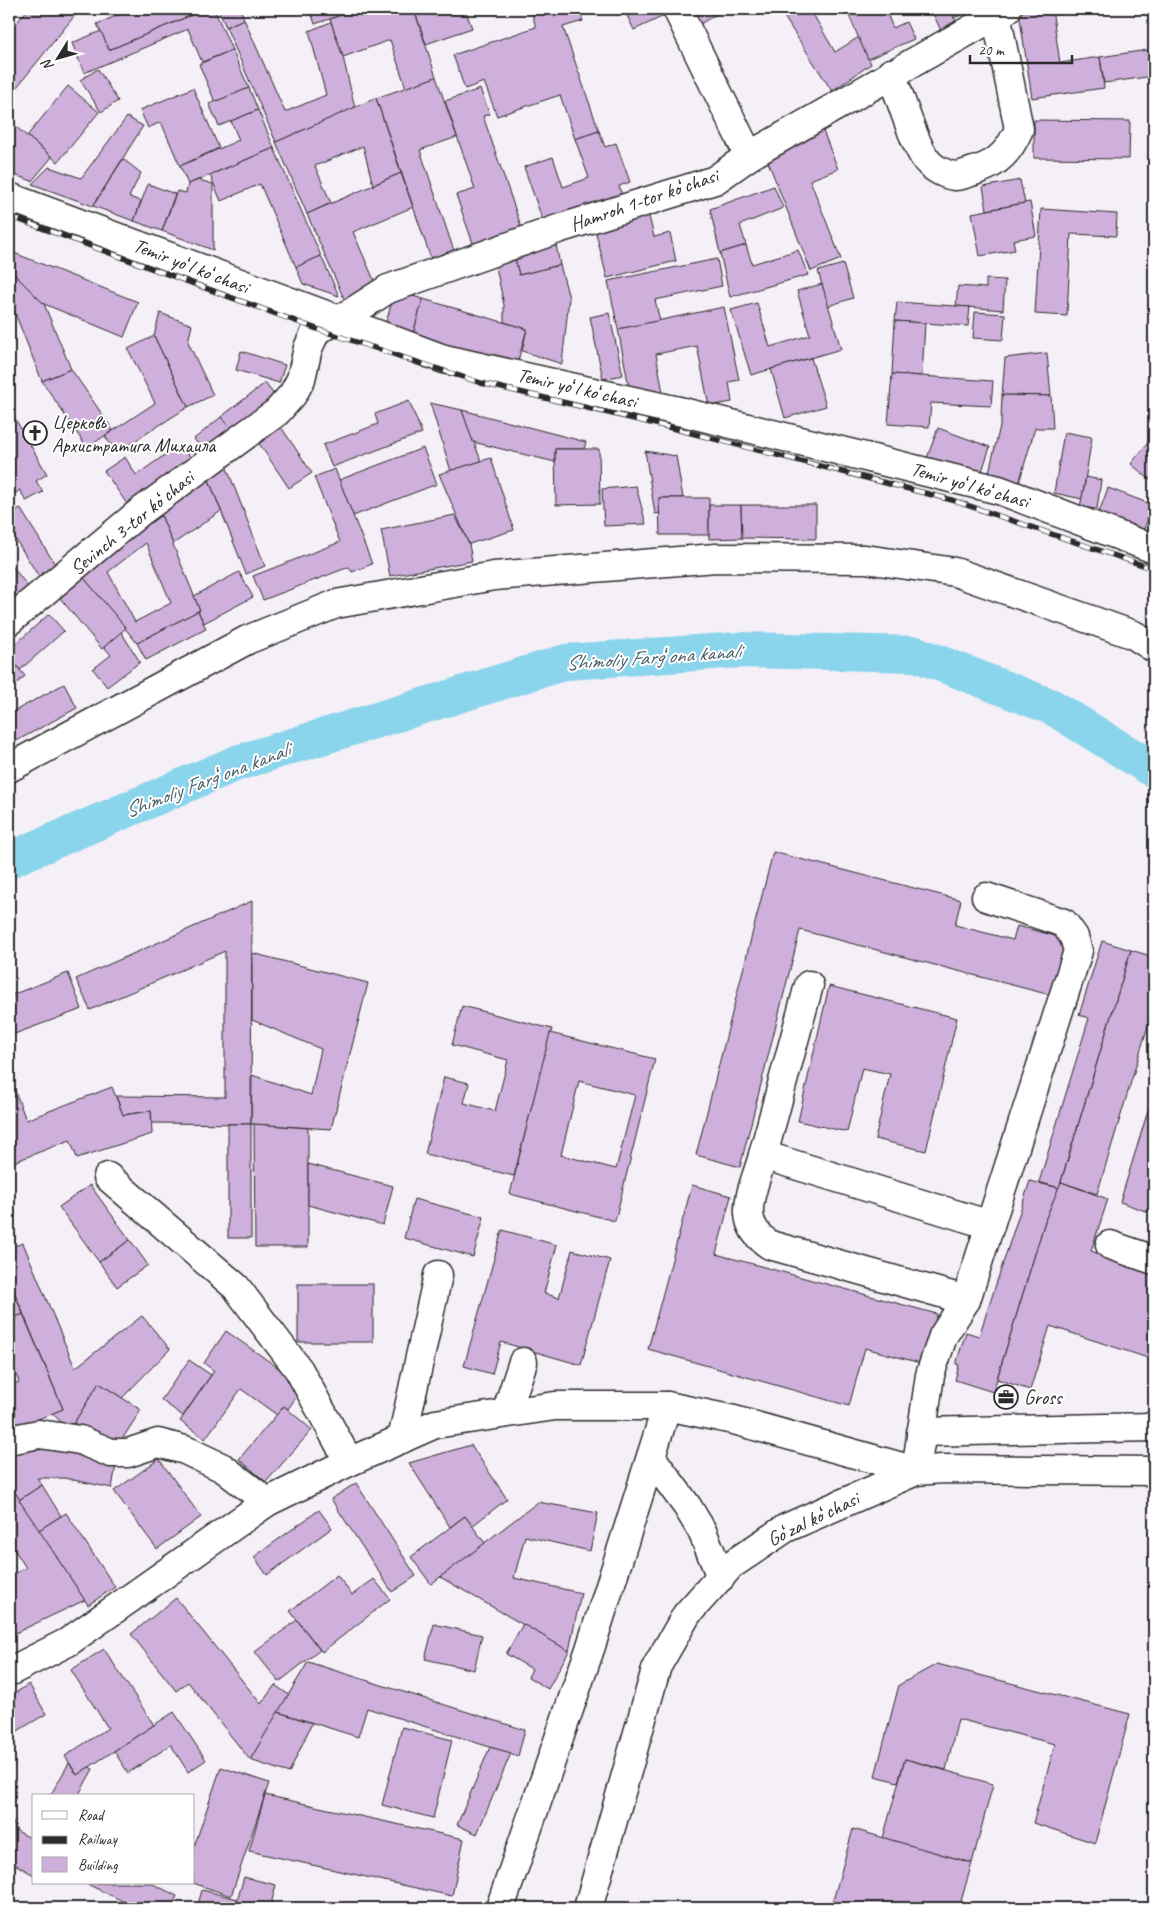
<svg xmlns="http://www.w3.org/2000/svg" width="1163" height="1917" viewBox="0 0 1163 1917" font-family="Caveat,sans-serif">
	<style>
		.lines { fill: none; stroke-linecap: round; stroke-linejoin: round }
		.canal { stroke: #8ad5eb; stroke-width: 36 }
		.building { fill: #cfafdb; stroke: #2b2b2b; fill-rule: evenodd }
		.minor-casing { stroke: #2b2b2b; stroke-width: 31 }
		.major-casing { stroke: #2b2b2b; stroke-width: 31 }
		.minor { stroke: #fff; stroke-width: 28 }
		.major { stroke: #fff; stroke-width: 28 }
		.rail-casing { stroke: #2b2b2b; stroke-width: 5.5 }
		.rail { stroke: #fff; stroke-width: 4; stroke-dasharray: 11; stroke-linecap: butt }
		.labels { text-anchor: middle; dominant-baseline: central; stroke-width: 4; stroke-linejoin: round; paint-order: stroke }
		.street-label { font-size: 20px; fill: #2b2b2b; stroke: #fff }
		.poi-label { font-size: 20px; fill: #2b2b2b; stroke: #fff; text-anchor: start }
		.water-label { font-size: 21px; font-style: italic; fill: #485e65; stroke: #fff }
	</style>
	<rect width="100%" height="100%" fill="#f5eff8"/>
	<filter id="ink" filterUnits="userSpaceOnUse"><feTurbulence type="fractalNoise" baseFrequency=".02" numOctaves="2"/><feDisplacementMap in="SourceGraphic" scale="10" xChannelSelector="R" yChannelSelector="G"/><feConvolveMatrix kernelMatrix="1 2 1 2 8 2 1 2 1" color-interpolation-filters="sRGB"/></filter>
	<g filter="url(#ink)">
		<g class="lines">
			<polyline class="canal" points="9,860 237,763 566,662 740,650 916,654 1052,707 1154,770"/>
		</g>
		<g class="building">
			<polygon points="28,9 80,9 13,92 9,88 9,32"/>
			<polygon points="132,9 206,9 109,50 97,24"/>
			<polygon points="206,9 214,9 232,50 202,62 188,29 84,73 72,43 101,31 109,50"/>
			<polygon points="218,9 246,9 241,11 244,19 226,27"/>
			<polygon points="310,9 359,9 315,24"/>
			<polygon points="359,9 414,9 436,77 406,88 390,40 343,57 330,19"/>
			<polygon points="414,9 465,9 472,28 426,44"/>
			<polygon points="538,9 579,9 583,21 563,27 599,131 575,139 560,95 497,116 484,82 465,89 453,55 536,27 531,11"/>
			<polygon points="624,9 663,9 666,15 634,30"/>
			<polygon points="683,9 725,9 695,27"/>
			<polygon points="779,9 810,9 835,52 859,37 871,64 832,91"/>
			<polygon points="846,9 885,9 893,28 906,22 914,39 868,59"/>
			<polygon points="931,9 950,9 958,26 942,33"/>
			<polygon points="950,9 975,9 954,18"/>
			<polygon points="1040,9 1052,9 1060,63 1100,57 1104,88 1032,98 1019,12"/>
			<polygon points="244,19 285,112 326,95 309,31 331,22 343,57 355,108 276,142 226,27"/>
			<polygon points="1154,49 1154,76 1104,83 1100,57"/>
			<polygon points="232,50 249,88 215,102 199,64"/>
			<polygon points="98,69 118,101 101,112 80,80"/>
			<polygon points="436,77 457,137 420,150 455,254 432,262 376,98"/>
			<polygon points="68,86 99,112 58,162 27,136"/>
			<polygon points="193,88 219,148 180,166 161,122 148,128 140,110"/>
			<polygon points="249,88 258,110 219,126 209,104"/>
			<polygon points="480,89 490,114 483,116 523,232 475,249 456,195 475,189 445,101"/>
			<polygon points="376,98 401,173 373,185 363,146 315,166 331,203 307,214 276,142"/>
			<polygon points="258,110 274,148 188,184 180,166 239,140 231,121"/>
			<polygon points="127,117 143,126 93,206 32,184 49,167 81,178"/>
			<polygon points="1034,120 1130,121 1129,159 1034,158"/>
			<polygon points="9,121 52,157 32,181 9,173 9,164 12,160 9,157"/>
			<polygon points="599,131 605,147 616,143 630,182 619,186 624,202 546,230 524,167 553,157 563,187 589,178 575,139"/>
			<polygon points="823,131 838,169 810,180 841,259 811,271 765,154"/>
			<polygon points="274,148 321,256 296,267 260,184 221,201 210,175"/>
			<polygon points="123,159 141,173 129,197 141,201 134,221 93,206"/>
			<polygon points="401,173 413,207 353,232 377,287 345,301 307,214"/>
			<polygon points="199,180 213,184 213,250 162,231 177,191 186,193 188,184"/>
			<polygon points="1020,180 1025,203 987,210 983,187"/>
			<polygon points="148,184 175,194 162,231 134,221"/>
			<polygon points="774,186 783,208 740,225 746,245 720,253 710,209"/>
			<polygon points="1030,202 1036,236 1013,240 1015,250 980,256 972,213"/>
			<polygon points="647,208 654,237 670,233 676,261 607,278 593,221"/>
			<polygon points="1041,209 1117,214 1116,236 1071,234 1067,316 1035,314"/>
			<polygon points="555,240 560,265 519,275 513,250"/>
			<polygon points="746,245 752,264 798,250 808,275 730,297 720,253"/>
			<polygon points="513,250 519,275 560,265 569,298 562,364 522,351 527,329 504,322 504,305 494,258"/>
			<polygon points="9,251 138,302 124,337 44,304 9,269"/>
			<polygon points="321,256 339,296 303,284 296,267"/>
			<polygon points="717,259 722,286 655,300 660,321 618,329 608,281"/>
			<polygon points="843,264 853,298 828,306 818,271"/>
			<polygon points="9,269 44,304 71,369 42,381 9,298"/>
			<polygon points="986,279 1005,280 1003,310 956,306 958,286 986,288"/>
			<polygon points="822,284 841,349 751,375 731,310 757,303 770,347 810,335 797,291"/>
			<polygon points="395,291 423,299 411,341 383,333"/>
			<polygon points="423,299 527,329 515,371 411,341"/>
			<polygon points="897,302 970,307 968,326 895,321"/>
			<polygon points="724,307 739,380 729,382 732,402 709,406 697,346 656,354 664,398 629,387 618,329"/>
			<polygon points="975,312 1005,314 1003,340 973,338"/>
			<polygon points="160,313 192,325 188,342 213,395 188,407 154,336"/>
			<polygon points="609,313 623,375 603,379 590,317"/>
			<polygon points="895,321 925,323 922,376 892,374"/>
			<polygon points="154,336 188,407 116,453 105,436 155,403 128,349"/>
			<polygon points="241,351 285,365 279,383 236,370"/>
			<polygon points="1047,353 1051,396 1002,395 1005,358"/>
			<polygon points="811,358 826,406 785,418 771,369"/>
			<polygon points="71,369 113,430 87,448 42,381"/>
			<polygon points="892,374 993,381 991,406 931,403 929,427 888,424"/>
			<polygon points="265,383 279,401 236,436 221,417"/>
			<polygon points="1002,395 1051,396 1053,428 1035,428 1019,483 989,472 1001,422"/>
			<polygon points="409,401 422,433 332,467 323,445 378,424 375,414"/>
			<polygon points="430,403 462,410 481,461 451,471"/>
			<polygon points="9,408 47,474 36,481 43,492 26,501 20,490 10,497 9,495"/>
			<polygon points="462,410 586,442 584,449 555,449 555,462 473,442"/>
			<polygon points="221,417 236,436 209,458 194,439"/>
			<polygon points="277,421 312,473 289,488 254,436"/>
			<polygon points="938,428 990,447 980,477 927,458"/>
			<polygon points="1064,432 1092,437 1082,499 1054,493"/>
			<polygon points="1154,435 1154,483 1131,464"/>
			<polygon points="181,444 197,466 132,511 104,471 125,457 136,475"/>
			<polygon points="423,448 437,484 353,516 339,480"/>
			<polygon points="555,449 599,449 600,504 556,505"/>
			<polygon points="645,451 676,456 683,498 659,498 660,513 655,514"/>
			<polygon points="491,458 514,530 469,544 439,474"/>
			<polygon points="225,463 265,566 246,574 205,470"/>
			<polygon points="335,469 372,564 352,572 349,567 263,600 253,576 340,542 314,477"/>
			<polygon points="205,470 221,511 173,544 156,503"/>
			<polygon points="1086,477 1101,480 1097,509 1080,507"/>
			<polygon points="636,486 646,524 604,526 602,489"/>
			<polygon points="1108,488 1153,505 1141,537 1096,520"/>
			<polygon points="659,498 709,498 709,535 660,535"/>
			<path d="M156 503 200 610 137 643 79 572ZM146 543 171 603 135 622 108 572Z"/>
			<polygon points="709,505 741,505 742,538 709,539"/>
			<polygon points="741,505 816,505 816,539 742,538"/>
			<polygon points="20,508 58,569 41,580 9,529 9,515"/>
			<polygon points="455,515 469,544 472,561 390,576 381,530"/>
			<polygon points="9,562 32,592 9,611"/>
			<polygon points="79,572 126,628 102,649 55,592"/>
			<polygon points="239,572 253,597 204,623 198,611 200,610 194,596"/>
			<polygon points="198,611 206,629 146,660 137,643"/>
			<polygon points="49,614 64,631 20,670 9,657 9,650"/>
			<polygon points="121,632 140,662 107,687 93,669 111,655 104,647"/>
			<polygon points="9,657 25,676 9,690"/>
			<polygon points="64,684 77,708 9,745 9,714"/>
			<polygon points="773,852 961,900 955,925 1013,940 1017,926 1068,939 1062,998 800,930 740,1167 696,1155"/>
			<polygon points="252,901 251,1124 152,1123 151,1111 123,1115 116,1096 225,1097 225,951 90,1010 76,979"/>
			<polygon points="1102,941 1131,950 1059,1188 1039,1182 1089,1018 1079,1015"/>
			<polygon points="1131,950 1154,957 1154,1006 1097,1194 1061,1182"/>
			<polygon points="252,953 368,983 331,1129 251,1124 252,1075 311,1095 321,1049 252,1020"/>
			<polygon points="68,973 82,1009 9,1036 9,996"/>
			<polygon points="829,986 957,1018 926,1151 875,1139 890,1074 862,1068 847,1132 798,1121"/>
			<polygon points="462,1006 552,1029 514,1176 425,1154 444,1077 469,1083 464,1103 495,1111 508,1060 452,1045"/>
			<path d="M550 1033 655 1059 615 1221 510 1194ZM579 1081 635 1095 616 1169 561 1155Z"/>
			<polygon points="9,1075 26,1120 112,1087 123,1115 151,1111 152,1134 77,1158 70,1140 9,1164"/>
			<polygon points="1154,1091 1154,1214 1120,1202"/>
			<rect x="228" y="1124" width="23" height="114"/>
			<polygon points="254,1124 308,1128 308,1247 255,1247"/>
			<polygon points="308,1164 393,1186 383,1225 308,1205"/>
			<polygon points="1030,1181 1059,1188 1046,1218 993,1392 955,1380 959,1365 956,1364 966,1332 979,1336"/>
			<polygon points="1061,1182 1108,1199 1091,1251 1154,1272 1154,1360 1050,1326 1030,1390 997,1379 1046,1218"/>
			<polygon points="90,1185 130,1240 99,1262 59,1207"/>
			<polygon points="692,1185 731,1196 716,1254 937,1314 924,1364 865,1348 849,1406 648,1349"/>
			<polygon points="414,1199 484,1217 473,1257 404,1238"/>
			<polygon points="502,1230 557,1245 544,1293 559,1298 572,1250 610,1260 581,1365 501,1342 492,1374 464,1366"/>
			<polygon points="130,1240 148,1265 117,1287 99,1262"/>
			<polygon points="23,1243 75,1368 142,1316 170,1349 122,1398 99,1383 74,1423 65,1426 52,1413 63,1409 9,1279 9,1248"/>
			<polygon points="9,1279 23,1314 9,1320"/>
			<rect x="298" y="1284" width="75" height="58"/>
			<polygon points="23,1314 63,1409 9,1431 9,1386 19,1382 9,1356 9,1320"/>
			<polygon points="226,1331 304,1386 288,1409 284,1406 277,1415 241,1389 205,1439 180,1421 214,1371 204,1363"/>
			<polygon points="189,1360 211,1375 183,1416 161,1400"/>
			<polygon points="99,1383 141,1410 115,1450 74,1423"/>
			<polygon points="284,1406 312,1430 266,1482 239,1459"/>
			<polygon points="471,1445 507,1499 472,1526 465,1516 450,1527 409,1463"/>
			<polygon points="66,1447 117,1459 112,1488 64,1478 37,1478 42,1485 19,1500 9,1483 9,1453"/>
			<polygon points="159,1459 201,1517 157,1549 114,1491"/>
			<polygon points="9,1483 85,1600 9,1636 9,1576 26,1568 9,1541"/>
			<polygon points="356,1483 416,1576 392,1592 331,1499"/>
			<polygon points="42,1485 61,1516 39,1530 19,1500"/>
			<polygon points="538,1502 598,1513 590,1551 525,1536 514,1578 581,1593 569,1651 440,1577"/>
			<polygon points="319,1510 332,1528 267,1575 254,1557"/>
			<polygon points="66,1513 115,1587 88,1605 39,1530"/>
			<polygon points="465,1516 485,1543 431,1584 411,1557"/>
			<polygon points="337,1575 352,1595 374,1579 390,1599 322,1652 290,1611"/>
			<polygon points="176,1598 261,1704 275,1685 289,1695 250,1760 188,1682 176,1691 131,1634"/>
			<polygon points="297,1620 320,1650 279,1682 255,1652"/>
			<polygon points="434,1624 482,1635 474,1670 425,1659"/>
			<polygon points="523,1624 569,1651 548,1689 528,1677 532,1669 506,1654"/>
			<polygon points="104,1649 154,1725 77,1775 65,1756 108,1728 71,1670"/>
			<polygon points="308,1662 525,1730 518,1756 367,1708 358,1737 278,1712"/>
			<polygon points="937,1664 1130,1714 1095,1843 1033,1823 1055,1744 958,1719 946,1770 905,1759 898,1782 875,1776 899,1685"/>
			<polygon points="29,1684 46,1714 9,1736 9,1697"/>
			<polygon points="174,1712 206,1760 188,1772 171,1745 128,1773 114,1751"/>
			<polygon points="278,1712 312,1723 289,1773 250,1760"/>
			<polygon points="402,1727 452,1740 433,1818 382,1805"/>
			<polygon points="490,1747 511,1753 477,1834 457,1825"/>
			<polygon points="905,1759 993,1784 972,1863 883,1838"/>
			<polygon points="69,1763 77,1775 89,1767 93,1769 78,1796 50,1796"/>
			<polygon points="221,1767 269,1783 231,1896 193,1883 194,1847"/>
			<polygon points="265,1795 464,1839 452,1896 249,1851"/>
			<polygon points="9,1815 17,1831 34,1840 34,1875 9,1861"/>
			<polygon points="853,1829 972,1863 959,1908 831,1908"/>
			<polygon points="244,1877 276,1885 270,1908 235,1908"/>
			<polygon points="85,1883 151,1883 177,1896 171,1908 137,1908"/>
			<polygon points="202,1890 238,1899 235,1908 197,1908"/>
		</g>
		<g class="lines">
			<g class="minor-casing">
				<g id="minor">
					<polyline points="677,9 749,156"/>
					<path d="M891 73C899 93 915 148 928 162 934 169 946 175 955 176 961 176 970 172 977 170 999 163 1010 150 1019 129L996 14"/>
					<polyline points="9,197 444,359 683,412 999,490 1154,549"/>
					<polyline points="9,621 140,512 277,412 293,394 301,379 308,348 317,329 338,321 388,289 558,229 715,180 749,156 1007,9"/>
					<polyline points="9,768 247,640 336,604 494,576 716,558 865,559 955,572 1134,635 1154,648"/>
					<polyline points="986,897 1064,923 1074,937 1078,951 990,1225"/>
					<path d="M763 1155C754 1189 733 1222 770 1245L966 1300"/>
					<polyline points="108,1177 236,1287 299,1370 349,1462"/>
					<polyline points="1110,1245 1154,1260"/>
					<polyline points="506,1413 523,1362"/>
					<polyline points="921,1432 1154,1427"/>
					<polyline points="402,1439 438,1275"/>
					<polyline points="9,1440 39,1434 80,1440 111,1453 128,1453 158,1443 185,1450 223,1468 267,1502"/>
					<polyline points="651,1457 687,1506 702,1531 721,1577"/>
					<polyline points="9,1672 68,1642 267,1502 349,1462 435,1424 555,1406 667,1406 734,1420 916,1471 930,1375 943,1336 966,1300 990,1225 763,1155 809,985"/>
					<polyline points="500,1908 590,1649 667,1406"/>
				</g>
			</g>
			<g class="major-casing">
				<polyline id="major" points="588,1908 657,1666 687,1614 731,1565 786,1528 916,1471 942,1469 1154,1471"/>
			</g>
			<use href="#minor" class="minor"/>
			<use href="#major" class="major"/>
			<g class="rail-casing">
				<polyline id="rail" points="9,216 317,329 481,383 664,426 952,500 1154,569"/>
			</g>
			<use href="#rail" class="rail"/>
		</g>
	</g>
	<defs>
		<g id="church-ring" transform="scale(1.25)"><circle r="9.5" fill="#fff" stroke="#2b2b2b" stroke-width="1.5"/><path d="M-1.2-6h2.4v3.5h3.3v2.4h-3.3V6h-2.4V-.1h-3.3v-2.4h3.3Z" fill="#2b2b2b"/></g>
		<g id="office-ring" transform="scale(1.25)"><circle r="9.5" fill="#fff" stroke="#2b2b2b" stroke-width="1.5"/><path d="M-6-3h4V-5.5h4V-3h4V5H-6ZM-1-4.5V-3h2v-1.5ZM-6 0V1H6V0Z" fill="#2b2b2b"/></g>
	</defs>
	<g fill-rule="evenodd">
		<use href="#church-ring" x="35" y="433"/>
		<use href="#office-ring" x="1006" y="1397"/>
	</g>
	<g class="labels">
		<g class="street-label">
			<text transform="translate(644 200) rotate(-19)">Hamroh 1-tor koʻchasi</text>
			<text transform="translate(191 266) rotate(21)">Temir yoʻl koʻchasi</text>
			<text transform="translate(577 388) rotate(13)">Temir yoʻl koʻchasi</text>
			<text transform="translate(970 485) rotate(16)">Temir yoʻl koʻchasi</text>
			<text transform="translate(132 523) rotate(-39)">Sevinch 3-tor koʻchasi</text>
			<text transform="translate(813 1519) rotate(-26)">Goʻzal koʻchasi</text>
		</g>
		<g class="poi-label">
			<text x="52" y="422">Церковь<tspan x="52" dy="23">Архистратига Михаила</tspan></text>
			<text x="1024" y="1397">Gross</text>
		</g>
		<g class="water-label">
			<text transform="translate(653 657) rotate(-4)">Shimoliy Fargʻona kanali</text>
			<text transform="translate(207 780) rotate(-21)">Shimoliy Fargʻona kanali</text>
		</g>
	</g>
	<rect width="1163" height="1917" fill="none" stroke="#fff" stroke-width="30"/>
	<rect x="15" y="15" width="1133" height="1887" fill="none" stroke="#2b2b2b" stroke-width="2" filter="url(#ink)"/>
	<rect x="32" y="1794" width="162" height="90" fill="#ffffff" stroke="#aaaaaa"/>
	<rect x="42" y="1811" width="25" height="8" fill="#ffffff" stroke="#aaaaaa"/>
	<text x="78" y="1820" font-size="15" fill="#2b2b2b">Road</text>
	<rect x="42" y="1836" width="25" height="8" fill="#2b2b2b" stroke="#aaaaaa"/>
	<text x="78" y="1844" font-size="15" fill="#2b2b2b">Railway</text>
	<rect x="42" y="1857" width="25" height="15" fill="#cfafdb" stroke="#aaaaaa"/>
	<text x="78" y="1870" font-size="15" fill="#2b2b2b">Building</text>
	<g transform="translate(58 58) rotate(233)" stroke="#ffffff" stroke-width="4" paint-order="stroke">
	<path d="M0-4L9 19L0 12L-9 19Z" fill="#2b2b2b"/>
	<text y="-8" font-size="14" font-weight="bold" text-anchor="middle" fill="#2b2b2b">N</text>
	</g>
	<path d="M970 55v8h102v-8" fill="none" stroke="#2b2b2b" stroke-width="2.5"/>
	<text x="978" y="55" font-size="15" fill="#2b2b2b" stroke="#ffffff" stroke-width="4" paint-order="stroke">20 m</text>
</svg>
